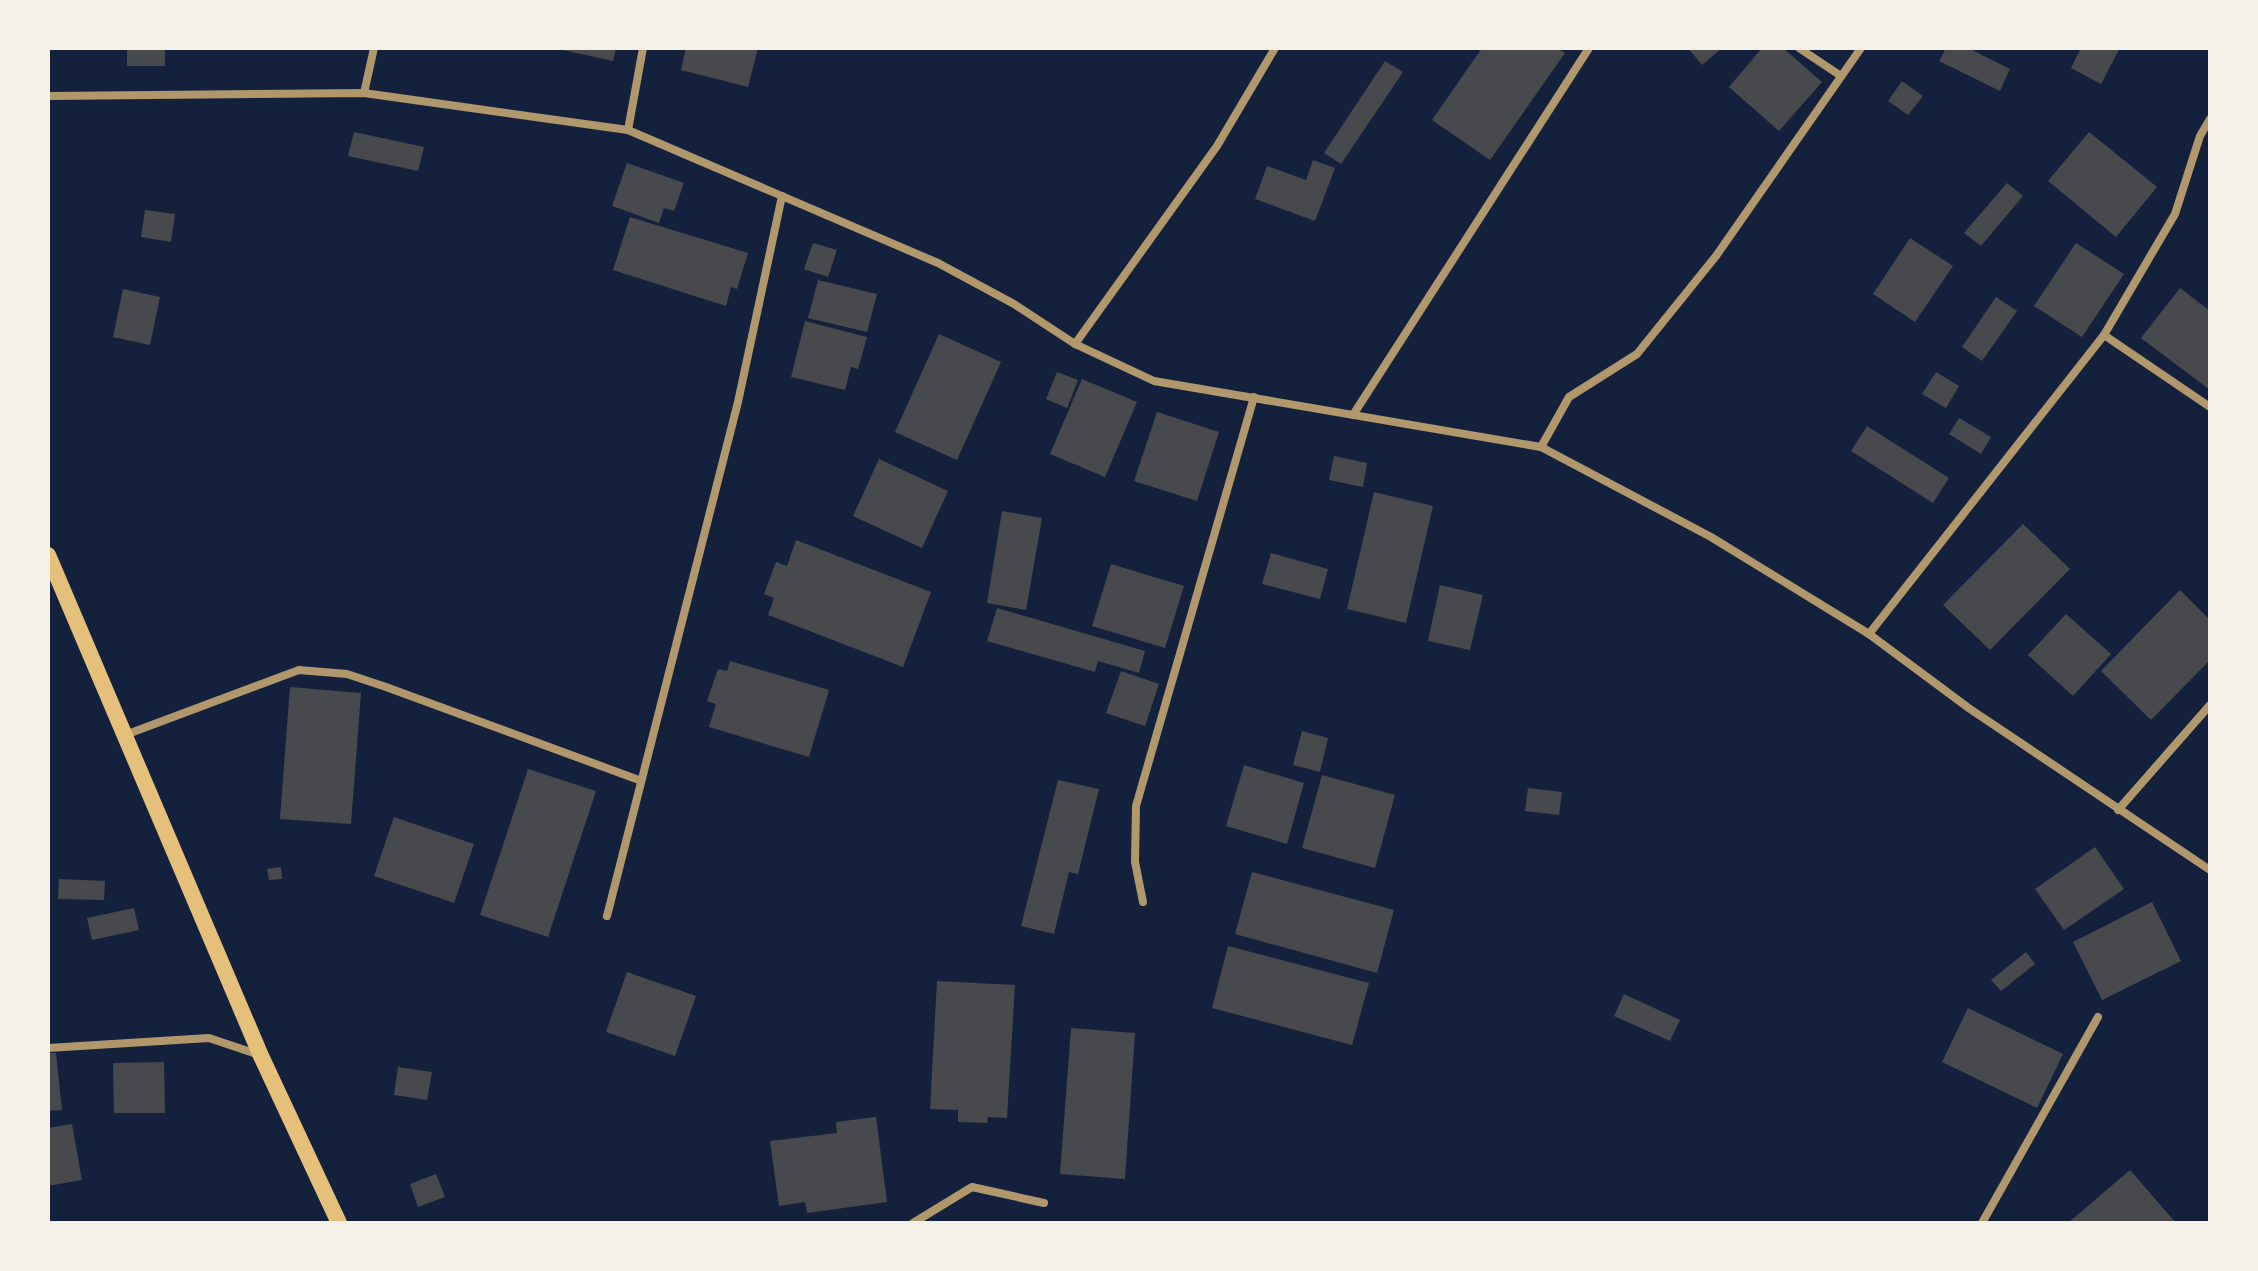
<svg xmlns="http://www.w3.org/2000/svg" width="2258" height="1271" viewBox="0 0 2258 1271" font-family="Inter,sans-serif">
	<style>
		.building { fill: #48494c }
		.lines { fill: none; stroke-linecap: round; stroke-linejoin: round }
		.minor { stroke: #b1986c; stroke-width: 8 }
		.secondary { stroke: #e5c07b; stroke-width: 16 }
	</style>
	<rect width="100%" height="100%" fill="#14213d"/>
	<g class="building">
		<rect x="127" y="48" width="38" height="18"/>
		<polygon points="554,48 616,48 613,61"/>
		<polygon points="686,48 758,48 748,87 681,70"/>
		<polygon points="1482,48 1557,48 1565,53 1490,160 1432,120"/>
		<polygon points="1688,48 1722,48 1702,65"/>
		<polygon points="1762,48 1783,48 1822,82 1779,131 1729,87"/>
		<polygon points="1946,48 1968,48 2010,69 2000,91 1939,61"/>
		<polygon points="2081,48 2120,48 2101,84 2071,68"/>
		<polygon points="1385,61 1403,72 1341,164 1324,153"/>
		<polygon points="1902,81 1923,96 1908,115 1888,101"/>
		<polygon points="354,132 424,147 418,171 348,156"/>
		<polygon points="2089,132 2157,187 2116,237 2048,181"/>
		<polygon points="1313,160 1335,168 1315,221 1255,199 1267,166 1306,180"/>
		<polygon points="627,163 684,183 674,211 664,208 659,223 612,206"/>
		<polygon points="2007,183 2023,196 1981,246 1964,233"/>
		<polygon points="145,210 175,214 171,242 141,237"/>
		<polygon points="630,217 748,253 737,289 731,287 726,306 613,270"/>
		<polygon points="1910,238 1953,266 1915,322 1873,294"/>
		<polygon points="813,243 837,250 828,277 804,269"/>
		<polygon points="2076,243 2124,274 2082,337 2034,306"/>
		<polygon points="818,280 877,294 867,332 808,318"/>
		<polygon points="2180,288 2210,311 2210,390 2141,338"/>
		<polygon points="123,289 160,297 150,345 113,337"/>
		<polygon points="1996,297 2017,311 1982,361 1962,347"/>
		<polygon points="805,321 867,337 858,369 851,367 845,390 791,377"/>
		<polygon points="939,334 1001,362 957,460 895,432"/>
		<polygon points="1057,372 1078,380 1067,408 1046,399"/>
		<polygon points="1936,372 1959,386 1946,408 1922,394"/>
		<polygon points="1082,379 1137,402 1105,477 1050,454"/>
		<polygon points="1157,412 1219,432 1197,501 1134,481"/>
		<polygon points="1959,418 1991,437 1981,454 1949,434"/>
		<polygon points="1867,426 1949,478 1933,503 1851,451"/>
		<polygon points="1334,456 1367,463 1363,487 1329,480"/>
		<polygon points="879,459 948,491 922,548 853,516"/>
		<polygon points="1374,492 1433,506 1406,623 1347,609"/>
		<polygon points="1002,511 1042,518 1026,610 987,603"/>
		<polygon points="2023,524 2070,569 1990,650 1943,605"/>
		<polygon points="796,540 931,592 903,667 768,615 774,598 764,594 776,562 787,566"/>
		<polygon points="1271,553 1328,569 1320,599 1262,584"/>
		<polygon points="1111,564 1184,586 1165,648 1092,626"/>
		<polygon points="1440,585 1483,595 1470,650 1428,641"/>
		<polygon points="2180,590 2210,620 2210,660 2151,720 2101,671"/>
		<polygon points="997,608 1145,651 1139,673 1098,661 1095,672 987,641"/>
		<polygon points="2066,614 2111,654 2073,696 2028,655"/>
		<polygon points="730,661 829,690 809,757 709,727 716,704 707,701 718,669 727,671"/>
		<polygon points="1121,671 1159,684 1145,726 1106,713"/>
		<polygon points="290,687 361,693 351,824 280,819"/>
		<polygon points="1302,731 1328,738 1320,772 1293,765"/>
		<polygon points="1244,765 1304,783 1287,844 1226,826"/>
		<polygon points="528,769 596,791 548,937 480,915"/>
		<polygon points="1322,775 1395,795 1375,868 1302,848"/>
		<polygon points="1058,780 1099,789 1078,874 1069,872 1054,934 1021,926"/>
		<polygon points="1528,788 1562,792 1559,815 1525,811"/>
		<polygon points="394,817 474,844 454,903 374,876"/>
		<polygon points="2095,847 2124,889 2064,930 2035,889"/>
		<polygon points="281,867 282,879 269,880 267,869"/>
		<polygon points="1252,872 1394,910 1377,973 1235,934"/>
		<polygon points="59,879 105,881 104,900 58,899"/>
		<polygon points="2152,902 2181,961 2102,1000 2073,942"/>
		<polygon points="134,908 139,930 92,940 87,918"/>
		<polygon points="1228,946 1369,983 1352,1045 1212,1008"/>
		<polygon points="2026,952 2035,964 2001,991 1991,980"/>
		<polygon points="627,972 696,996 675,1056 606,1032"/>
		<polygon points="937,981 1015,985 1007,1118 988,1117 987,1123 958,1122 958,1110 930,1109"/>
		<polygon points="1624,994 1680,1020 1670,1041 1614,1016"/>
		<polygon points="1968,1008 2063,1054 2037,1108 1942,1062"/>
		<polygon points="1071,1028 1135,1033 1125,1179 1060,1174"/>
		<polygon points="48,1053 56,1053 62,1110 48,1111"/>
		<polygon points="164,1062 165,1113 114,1113 113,1063"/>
		<polygon points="398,1067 432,1072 427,1100 394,1095"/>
		<polygon points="876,1117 887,1202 807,1213 805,1202 779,1206 770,1141 837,1133 836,1122"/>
		<polygon points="72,1124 82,1180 48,1186 48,1128"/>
		<polygon points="2130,1170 2176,1223 2068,1223"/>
		<polygon points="436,1174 445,1197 418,1207 410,1184"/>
	</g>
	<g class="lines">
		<g class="minor">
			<polyline points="1799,48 1841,76"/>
			<polyline points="364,93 374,48"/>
			<polyline points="48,96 364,93 628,130 938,263 1014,304 1075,344 1154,381 1541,447 1711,537 1869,634 1970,709 2210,870"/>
			<polyline points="628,130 643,48"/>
			<polyline points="2104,335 2210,407"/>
			<polyline points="1075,344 1217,146 1275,48"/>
			<polyline points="1353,415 1589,48"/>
			<polyline points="1541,447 1569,397 1637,354 1716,256 1861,48"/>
			<polyline points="1869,634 2104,335 2175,214 2200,136 2210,119"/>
			<polyline points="125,735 299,670 347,674 386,687 639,780"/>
			<polyline points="2118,810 2210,705"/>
			<polyline points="1143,902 1135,862 1136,806 1254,397"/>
			<polyline points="607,916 738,402 782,196"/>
			<polyline points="48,1048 209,1038 260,1055"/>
			<polyline points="913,1223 972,1187 1044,1203"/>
			<polyline points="1982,1223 2098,1017"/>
		</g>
		<polyline class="secondary" points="48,555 261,1056 339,1223"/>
	</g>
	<rect width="2258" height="1271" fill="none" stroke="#f6f1e7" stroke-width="100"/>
</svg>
